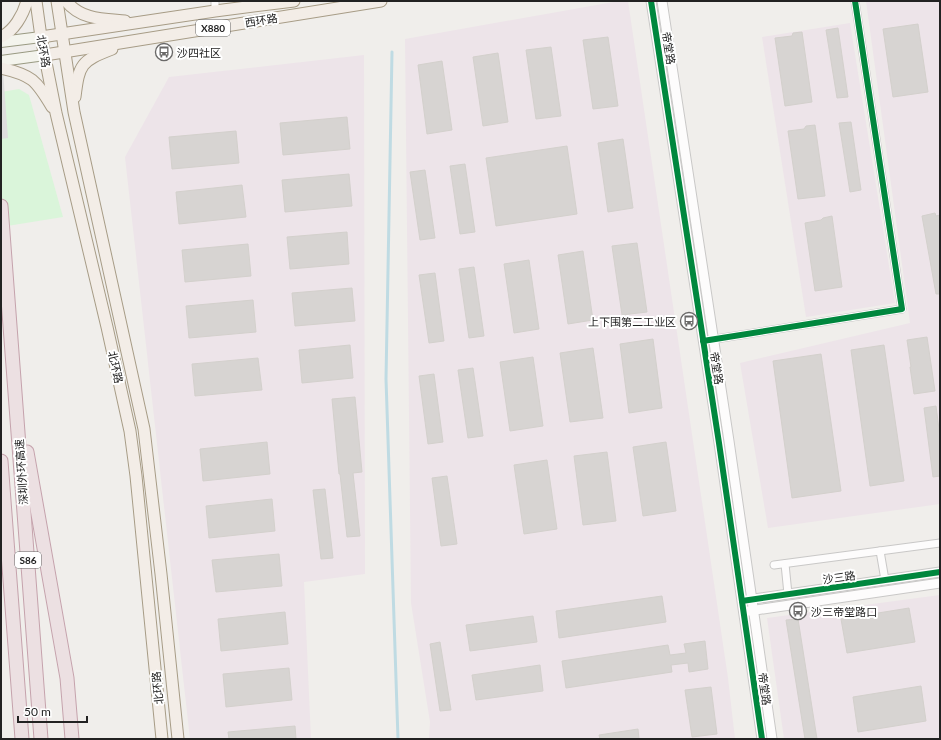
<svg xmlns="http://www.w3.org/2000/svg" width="941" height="740" viewBox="0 0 941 740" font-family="Lato,'Noto Sans SC',sans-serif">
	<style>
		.industrial { fill: #ede4e9 }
		.park { fill: #daf5da }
		.pier { fill: #dedddd }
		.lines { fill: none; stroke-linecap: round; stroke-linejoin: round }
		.stream { stroke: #bfdbe3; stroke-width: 3 }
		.building { fill: #d7d4d2; stroke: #d3d0cc }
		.minor-casing { stroke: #c9c8c7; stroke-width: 9 }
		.tertiary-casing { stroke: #c9c8c7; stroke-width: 11 }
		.secondary-casing { stroke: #999a82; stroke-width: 12 }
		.primary-casing { stroke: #a79c86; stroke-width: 13 }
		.motorway-casing { stroke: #c5a2ac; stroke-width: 15 }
		.minor { stroke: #fdfcfc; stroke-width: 7 }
		.tertiary { stroke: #fdfcfc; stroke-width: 9 }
		.secondary { stroke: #f4f4ed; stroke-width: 10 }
		.primary { stroke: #f3ede7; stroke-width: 11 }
		.motorway { stroke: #ece0e2; stroke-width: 13 }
		.cycleway-casing { stroke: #fff; stroke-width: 8 }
		.cycleway { stroke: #00873e; stroke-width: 6 }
		.labels { text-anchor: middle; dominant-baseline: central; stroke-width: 4; stroke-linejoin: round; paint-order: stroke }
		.shield { fill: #fff; stroke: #646464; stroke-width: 1 }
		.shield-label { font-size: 10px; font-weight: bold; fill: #222 }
		.street-label { font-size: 11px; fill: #222; stroke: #fff }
		.poi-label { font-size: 11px; fill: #222; stroke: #fff; text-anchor: start }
	</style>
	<rect width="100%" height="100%" fill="#f0eeeb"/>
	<g class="industrial">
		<polygon points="619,1 628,1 728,678 735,739 429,739 430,722 411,603 405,39"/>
		<polygon points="866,1 940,1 940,504 768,528 740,363 910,323"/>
		<polygon points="850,23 895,303 806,317 762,37"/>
		<polygon points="364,55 365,574 304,582 311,739 190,739 125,157 169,77"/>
		<polygon points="940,595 940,739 784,739 767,618"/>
	</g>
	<polygon class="park" points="19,89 29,95 63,217 1,227 1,92"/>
	<polygon class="pier" points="1,43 8,138 1,139"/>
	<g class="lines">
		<polyline class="stream" points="392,52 386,379 398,739"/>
	</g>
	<g class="building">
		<polygon points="918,24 928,92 893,97 883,29"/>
		<polygon points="838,28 848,97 837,98 826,30"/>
		<polygon points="802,32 812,102 785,106 775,38 792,36 793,33"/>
		<polygon points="608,37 618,106 593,109 583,40"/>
		<polygon points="551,47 561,116 536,119 526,50"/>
		<polygon points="498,53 508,122 483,126 473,57"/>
		<polygon points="442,61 452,130 427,134 418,65"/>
		<polygon points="347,117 350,149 283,155 280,123"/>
		<polygon points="851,122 861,190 850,192 839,123"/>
		<polygon points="815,125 825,196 798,199 788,131 804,129 806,126"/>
		<polygon points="236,131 239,163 172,169 169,137"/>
		<polygon points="623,139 633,208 608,212 598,143"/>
		<polygon points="567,146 577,214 496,226 486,158"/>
		<polygon points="465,164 475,232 460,234 450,166"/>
		<polygon points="425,170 435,238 420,240 410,172"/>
		<polygon points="349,174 352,206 285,212 282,180"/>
		<polygon points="242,185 246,217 179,224 176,192"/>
		<polygon points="935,213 936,216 940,215 940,294 936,294 922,216"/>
		<polygon points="832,216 842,287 815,291 805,223 821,220 823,218"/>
		<polygon points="347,232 349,264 290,269 287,237"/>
		<polygon points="637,243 647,312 622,315 612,246"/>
		<polygon points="248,244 251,276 185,282 182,250"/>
		<polygon points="583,251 593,320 568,324 558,255"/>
		<polygon points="529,260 539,329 514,333 504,264"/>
		<polygon points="474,267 484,336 469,338 459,269"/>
		<polygon points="435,273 444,341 429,343 419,275"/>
		<polygon points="352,288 355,321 295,326 292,293"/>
		<polygon points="253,300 256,332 189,338 186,306"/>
		<polygon points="927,337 935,391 914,394 910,367 911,367 907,340"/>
		<polygon points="653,339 662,408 629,413 620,344"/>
		<polygon points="350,345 353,378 302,383 299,350"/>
		<polygon points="884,345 904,481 870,486 851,350"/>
		<polygon points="593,348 603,418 570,422 560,353"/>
		<polygon points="821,354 841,491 792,498 773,361"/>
		<polygon points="533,357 543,426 510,431 500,362"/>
		<polygon points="258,358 262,390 195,396 192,364"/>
		<polygon points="473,368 483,436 468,438 458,370"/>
		<polygon points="434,374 443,442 428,444 419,376"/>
		<polygon points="355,397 362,472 353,473 360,536 347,537 340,474 339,474 332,399"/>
		<polygon points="936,406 940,437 940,476 933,477 924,408"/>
		<polygon points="267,442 270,474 203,481 200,449"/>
		<polygon points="666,442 676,511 643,516 633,447"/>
		<polygon points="607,452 616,521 583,525 574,456"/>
		<polygon points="547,460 557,529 524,534 514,465"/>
		<polygon points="447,476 457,544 441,546 432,478"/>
		<polygon points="325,489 333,558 321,559 313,490"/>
		<polygon points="272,499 275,531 209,538 206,506"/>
		<polygon points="279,554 282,586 216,592 212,560"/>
		<polygon points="662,596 666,622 559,638 556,611"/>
		<polygon points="909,608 915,642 847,653 841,619"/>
		<polygon points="285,612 288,644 221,651 218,619"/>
		<polygon points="533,616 537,642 470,651 466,625"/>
		<polygon points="798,619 817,739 805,739 786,620"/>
		<polygon points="705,641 708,669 689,672 688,663 671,665 672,672 566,688 562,661 668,645 670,655 686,653 684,644"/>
		<polygon points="440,642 451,710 440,711 430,644"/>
		<polygon points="540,665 543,691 476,700 472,675"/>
		<polygon points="289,668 292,700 226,707 223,674"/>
		<polygon points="921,686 926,721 858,732 853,697"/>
		<polygon points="711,687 717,734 692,737 685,690"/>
		<polygon points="295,726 296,739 229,739 228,732"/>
		<polygon points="638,729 639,739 600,739 599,735"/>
	</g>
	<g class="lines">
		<g class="minor-casing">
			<g id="minor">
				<polyline points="215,11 215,1"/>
				<polyline points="703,341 902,309 855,1"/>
				<polyline points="880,551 885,580"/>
				<polyline points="785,564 788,594"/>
				<polyline points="774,565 940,543"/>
			</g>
		</g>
		<g class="tertiary-casing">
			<g id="tertiary">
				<polyline points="651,1 719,443 762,739"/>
				<polyline points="662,1 729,441 772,739"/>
				<polyline points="747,600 940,572"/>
				<polyline points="749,611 940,583"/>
			</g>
		</g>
		<g class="secondary-casing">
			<g id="secondary">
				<polyline points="1,42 41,37"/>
				<polyline points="1,61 45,55"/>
			</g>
		</g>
		<g class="primary-casing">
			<g id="primary">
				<polyline points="36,1 41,37 56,113 107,327 130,431 136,476 162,739"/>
				<polyline points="57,1 74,112 144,429 161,574 178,739"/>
				<path d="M66 1C81 20 104 19 125 21"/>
				<path d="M1 37C14 31 23 15 27 1"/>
				<polyline points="41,37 215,11 294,1"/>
				<polyline points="45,55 381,1"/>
				<path d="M1 68C32 75 36 80 52 107"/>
				<path d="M75 97C79 64 81 61 112 49"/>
			</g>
		</g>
		<g class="motorway-casing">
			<g id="motorway">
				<polyline points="1,206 41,739"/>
				<polyline points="27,452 67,678 72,739"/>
				<polyline points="1,461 22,739"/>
			</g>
		</g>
		<use href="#minor" class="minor"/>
		<use href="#tertiary" class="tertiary"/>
		<use href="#secondary" class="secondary"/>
		<use href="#primary" class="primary"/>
		<use href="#motorway" class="motorway"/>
		<g class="cycleway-casing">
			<g id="cycleway">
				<polyline points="651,1 719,443 762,739"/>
				<polyline points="703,341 902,309 855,1"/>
				<polyline points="742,601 940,572"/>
			</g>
		</g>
		<use href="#cycleway" class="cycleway"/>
	</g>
	<defs>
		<g id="bus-ring" transform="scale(0.9)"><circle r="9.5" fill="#fff" stroke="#6a6968" stroke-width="1.5"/><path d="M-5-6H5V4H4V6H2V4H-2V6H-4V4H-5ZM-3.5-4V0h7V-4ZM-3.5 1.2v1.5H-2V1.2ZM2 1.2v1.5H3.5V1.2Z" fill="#6a6968"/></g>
	</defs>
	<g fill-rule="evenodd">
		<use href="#bus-ring" x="164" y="52"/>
		<use href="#bus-ring" x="689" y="321"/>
		<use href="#bus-ring" x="798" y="611"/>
	</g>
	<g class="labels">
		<g class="shield">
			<rect x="196" y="20" width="34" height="16" rx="3"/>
			<rect x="15" y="552" width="26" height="16" rx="3"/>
		</g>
		<g class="shield-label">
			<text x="213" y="28">X880</text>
			<text x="28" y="560">S86</text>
		</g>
		<g class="street-label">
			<text transform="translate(261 20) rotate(-9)">西环路</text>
			<text transform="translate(669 48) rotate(81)">帝堂路</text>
			<text transform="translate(44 51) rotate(80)">北环路</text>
			<text transform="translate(116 367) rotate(77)">北环路</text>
			<text transform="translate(717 368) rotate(81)">帝堂路</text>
			<text transform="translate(21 472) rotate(-94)">深圳外环高速</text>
			<text transform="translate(839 577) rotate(-8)">沙三路</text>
			<text transform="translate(157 688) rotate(-96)">北环路</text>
			<text transform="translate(765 689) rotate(82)">帝堂路</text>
		</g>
		<g class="poi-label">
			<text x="177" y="52">沙四社区</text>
			<text x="676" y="321" text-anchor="end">上下围第二工业区</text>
			<text x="811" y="611">沙三帝堂路口</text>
		</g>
	</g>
	<rect width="941" height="740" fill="none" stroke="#222222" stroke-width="4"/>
	<path d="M18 716v6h69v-6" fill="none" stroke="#222222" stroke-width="2"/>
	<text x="24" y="716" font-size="12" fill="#222222" stroke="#ffffff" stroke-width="3" paint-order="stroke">50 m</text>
</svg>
